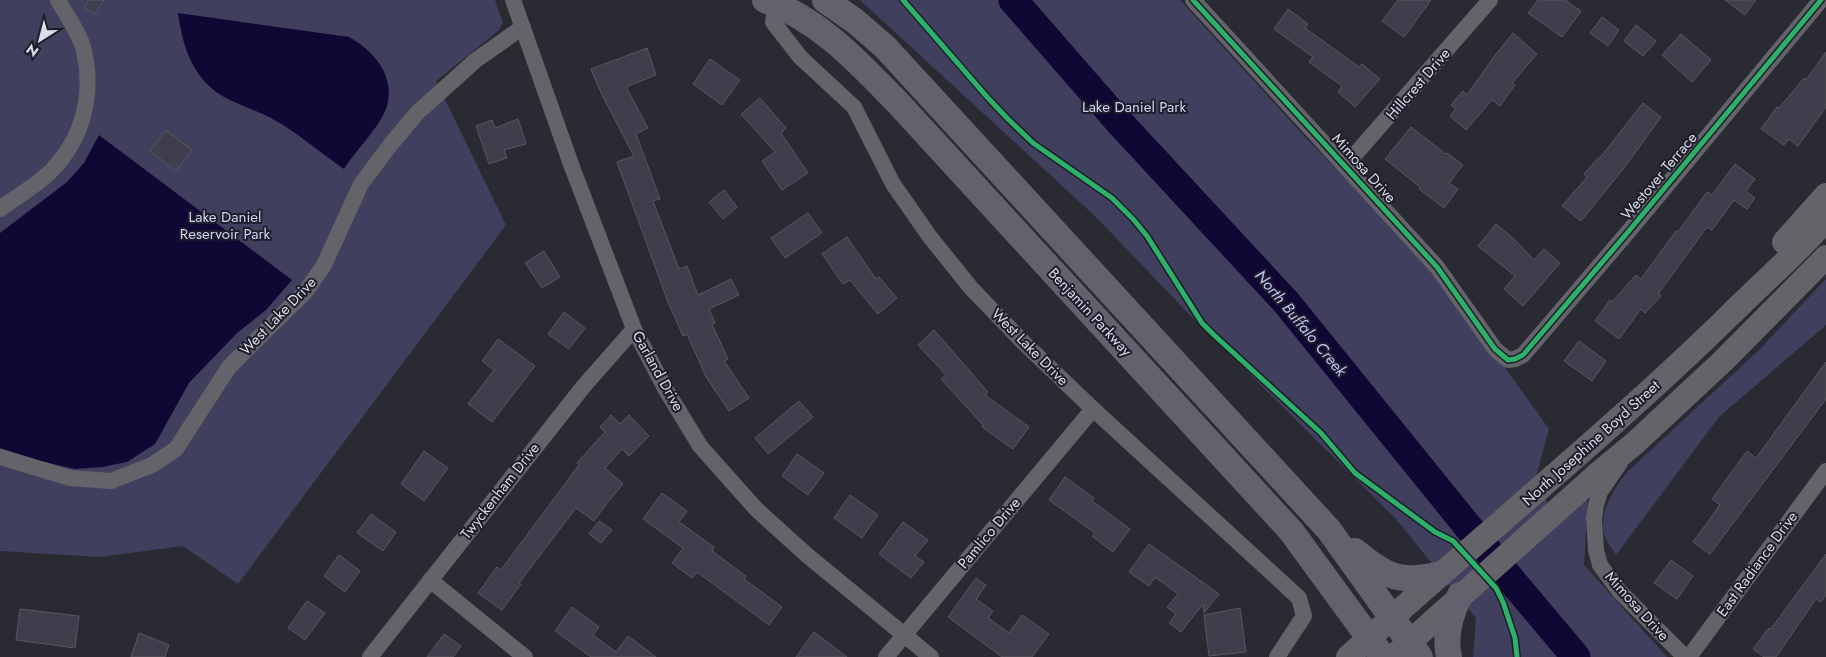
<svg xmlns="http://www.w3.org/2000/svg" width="1826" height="657" viewBox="0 0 1826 657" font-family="Jost,sans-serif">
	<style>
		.green { fill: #403f5e }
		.water { fill: #110735 }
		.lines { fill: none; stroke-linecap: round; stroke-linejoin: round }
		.river { stroke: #110735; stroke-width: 29 }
		.building { fill: #3f3e4c; stroke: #585860 }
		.minor { stroke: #636369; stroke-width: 16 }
		.secondary { stroke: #636369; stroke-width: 24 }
		.primary { stroke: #62616d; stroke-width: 26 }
		.cycleway-casing { stroke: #1d1d2c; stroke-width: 8 }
		.cycleway { stroke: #2db169; stroke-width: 5 }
		.labels { text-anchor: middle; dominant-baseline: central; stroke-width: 4; stroke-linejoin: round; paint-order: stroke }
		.street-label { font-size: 15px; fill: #dcdce7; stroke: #1d1d2c }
		.park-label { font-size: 15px; fill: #d0d0f3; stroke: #1d1d2c }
		.water-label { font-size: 16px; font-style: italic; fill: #c0c0f4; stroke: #1d1d2c }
	</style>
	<rect width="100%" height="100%" fill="#2a2a32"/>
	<g class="green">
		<polygon points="0,0 495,0 503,23 498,31 436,81 506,225 238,584 183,546 99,557 0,551"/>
		<polygon points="860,0 1180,0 1306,138 1436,271 1549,429 1536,477 1555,520 1588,494 1584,565 1667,657 1473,657 1476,618 1396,519 1185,310 1096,217"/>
		<path d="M1826 279V325L1719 417 1616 555C1612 548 1606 541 1604 534 1599 511 1614 489 1627 472L1759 350Z"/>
	</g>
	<g class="water">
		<path d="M178 13 349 37C374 51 397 77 386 109 378 129 356 150 344 169 319 152 297 132 271 118 257 111 242 106 228 99 194 82 183 49 178 13Z"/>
		<polygon points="99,135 292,280 266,310 237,333 189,383 155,444 127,462 102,467 75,469 40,461 0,448 0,233 67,182 84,163"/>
	</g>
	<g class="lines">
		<polyline class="river" points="1013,0 1121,124 1286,302 1512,581 1576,657"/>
	</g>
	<g class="building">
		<polygon points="89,0 104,0 95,14 84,8"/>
		<polygon points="1398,0 1431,0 1404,37 1382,21"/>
		<polygon points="1538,0 1565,0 1581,11 1562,37 1528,13"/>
		<polygon points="1725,0 1756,0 1745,15"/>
		<polygon points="1288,9 1308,24 1305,28 1359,67 1362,64 1380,79 1355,107 1338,92 1342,86 1309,62 1313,57 1274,29"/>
		<polygon points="1602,17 1619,30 1608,46 1590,33"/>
		<polygon points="1636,25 1656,41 1643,56 1624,41"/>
		<polygon points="1513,33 1537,54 1512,83 1515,85 1500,106 1492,100 1466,130 1450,116 1456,109 1451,105 1463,91 1467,95 1496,54"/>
		<polygon points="1681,34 1711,60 1692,82 1662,55"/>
		<polygon points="647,48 656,75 626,87 648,128 636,134 660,199 653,201 679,269 687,266 698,295 731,279 739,295 709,309 715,323 712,324 728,359 724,361 749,398 729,411 706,377 687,334 683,336 668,302 617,162 634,156 602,95 591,69"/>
		<polygon points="1826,52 1826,107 1798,146 1789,139 1784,145 1761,129 1777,107 1779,108 1804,78 1806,80"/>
		<polygon points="710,59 740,80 722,105 693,84"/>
		<polygon points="760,98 786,128 781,133 808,173 782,190 762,161 775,152 741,114"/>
		<polygon points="1643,103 1661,117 1624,168 1581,221 1562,206 1587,177 1584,174 1598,158 1599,159"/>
		<polygon points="518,119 526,144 504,150 507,158 489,164 476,126 492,120 495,128"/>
		<polygon points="1411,127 1446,154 1447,153 1463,165 1449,183 1458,189 1444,208 1419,189 1420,187 1385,159"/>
		<polygon points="166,130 192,150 176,171 150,151"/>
		<polygon points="1735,164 1755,179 1746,191 1755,198 1747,209 1734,200 1712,230 1707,227 1658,294 1661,296 1645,313 1641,309 1619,339 1595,321 1610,300 1612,302 1636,275 1641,279 1676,231 1678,232 1707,192 1712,195"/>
		<polygon points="724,190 737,207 723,219 709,202"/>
		<polygon points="808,213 822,233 785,258 771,238"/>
		<polygon points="1496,224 1514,239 1534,260 1544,249 1560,263 1523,306 1504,289 1515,276 1478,246"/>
		<polygon points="847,237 876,279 879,277 897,298 878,314 850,280 843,284 822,254"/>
		<polygon points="544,251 560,277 542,288 525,263"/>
		<polygon points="564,312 585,328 569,349 548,334"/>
		<polygon points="934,330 988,392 985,395 1029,427 1013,449 982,427 983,425 941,379 946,375 918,345"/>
		<polygon points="498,339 535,366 492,422 468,404 494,370 482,361"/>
		<polygon points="1579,341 1606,361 1592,381 1564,361"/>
		<polygon points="1826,362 1826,399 1710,554 1693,542 1720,505 1712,499 1747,451 1756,458"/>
		<polygon points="799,401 813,417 768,454 755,438"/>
		<polygon points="611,415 620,424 629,415 649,436 629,456 622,449 605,468 623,484 608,502 594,521 576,508 519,583 521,584 502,610 478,593 497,567 501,570 579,465 577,463 605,432 600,427"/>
		<polygon points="424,451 448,468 424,501 401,484"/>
		<polygon points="797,454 824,473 808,495 782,476"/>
		<polygon points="1065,477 1094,498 1092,501 1130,529 1113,552 1092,536 1095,533 1049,500"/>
		<polygon points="662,493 687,511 679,522 714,547 712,551 746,576 744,579 782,607 769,625 697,572 692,578 672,563 683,548 643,519"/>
		<polygon points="850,495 878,515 862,538 834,518"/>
		<polygon points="371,514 396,532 383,551 357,533"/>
		<polygon points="599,521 612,530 601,543 589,534"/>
		<polygon points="903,522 928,540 915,556 924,562 911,578 879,554"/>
		<polygon points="1149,544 1219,594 1204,613 1203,604 1181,632 1169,623 1176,614 1167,607 1178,594 1155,577 1149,586 1129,572"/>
		<polygon points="1826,554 1826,595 1821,602 1816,599 1776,657 1764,657 1753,649 1769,628 1771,629"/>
		<polygon points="339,555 360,571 345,592 324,576"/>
		<polygon points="1671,560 1693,576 1677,599 1654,583"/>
		<polygon points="976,578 986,585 976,599 993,611 988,618 1009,633 1022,615 1049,634 1032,657 1002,657 948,617"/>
		<polygon points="307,601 325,613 305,640 288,628"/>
		<polygon points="572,607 599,627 593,635 616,652 628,636 656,657 591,657 555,631"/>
		<polygon points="1240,608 1246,652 1209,656 1204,615"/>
		<polygon points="20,609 79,616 75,648 16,640"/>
		<polygon points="814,632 847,657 796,657"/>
		<polygon points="139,633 169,645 165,657 131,657"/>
		<polygon points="444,634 461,646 453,657 427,657"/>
	</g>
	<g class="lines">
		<g class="minor">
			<polyline points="513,0 572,167 634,329 666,390 700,446 757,510 808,556 931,657"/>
			<polyline points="1193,0 1437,267 1495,349 1508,360 1515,359 1523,355 1628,232 1821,0"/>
			<polyline points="776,4 773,22 800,57 854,107 893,184 930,237 971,288 1023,342 1093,409 1299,598 1304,616 1277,657"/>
			<polyline points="1345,166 1490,0"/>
			<path d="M0 209C16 197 39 184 52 170 83 138 94 94 84 51 81 35 66 15 58 0"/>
			<polyline points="0,457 70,478 111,481 152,465 176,449 229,367 306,291 324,265 361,184 391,144 417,113 476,60 523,27"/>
			<polyline points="1620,463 1600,492 1596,505 1594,519 1596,550 1600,565 1620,592 1685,657"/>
			<polyline points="430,580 525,657"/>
			<polyline points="370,657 583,387 634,329"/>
			<polyline points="886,657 1093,409"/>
			<polyline points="1689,657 1826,471"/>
		</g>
		<g class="secondary">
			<polyline points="1784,242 1826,195"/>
			<path d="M1348 657C1474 542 1607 435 1729 316 1761 284 1796 254 1826 220"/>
			<polyline points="1393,657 1600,472 1635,443 1723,361 1826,257"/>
		</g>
		<g class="primary">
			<path d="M765 0C820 20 858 62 898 103L1291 531 1383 657"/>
			<polyline points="825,0 855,21 885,47 1329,530 1420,657"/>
			<path d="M1355 551C1386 577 1400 584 1440 574"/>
			<path d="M1449 657C1444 635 1450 615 1460 595"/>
		</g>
		<g class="cycleway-casing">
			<g id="cycleway">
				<polyline points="903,0 988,98 1008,119 1033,143 1112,198 1133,219 1147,236 1202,323 1214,335 1321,433 1355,473 1435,532 1453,541 1496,588 1503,602 1515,638 1517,657"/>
				<polyline points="1193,0 1437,267 1495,349 1508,360 1515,359 1523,355 1628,232 1821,0"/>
			</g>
		</g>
		<use href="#cycleway" class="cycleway"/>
	</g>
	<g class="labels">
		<g class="street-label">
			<text transform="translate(1418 84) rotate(-49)">Hillcrest Drive</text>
			<text transform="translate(1364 168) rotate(48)">Mimosa Drive</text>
			<text transform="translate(1659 176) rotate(-50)">Westover Terrace</text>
			<text transform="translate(1090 312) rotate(47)">Benjamin Parkway</text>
			<text transform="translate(278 316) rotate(-46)">West Lake Drive</text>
			<text transform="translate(1030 347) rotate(45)">West Lake Drive</text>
			<text transform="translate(658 371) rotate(61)">Garland Drive</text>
			<text transform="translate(1591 443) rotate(-42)">North Josephine Boyd Street</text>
			<text transform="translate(500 491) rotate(-52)">Twyckenham Drive</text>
			<text transform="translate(989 533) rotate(-50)">Pamlico Drive</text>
			<text transform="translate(1757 564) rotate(-54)">East Radiance Drive</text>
			<text transform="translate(1637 606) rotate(48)">Mimosa Drive</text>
		</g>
		<g class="park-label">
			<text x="1134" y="107">Lake Daniel Park</text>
			<text x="225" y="217">Lake Daniel<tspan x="225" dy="17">Reservoir Park</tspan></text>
		</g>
		<g class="water-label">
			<text transform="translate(1301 323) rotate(50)">North Buffalo Creek</text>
		</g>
	</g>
	<g transform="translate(40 40) rotate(216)" stroke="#1d1d2c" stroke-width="4" paint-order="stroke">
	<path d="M0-4L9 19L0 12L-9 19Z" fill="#dcdce7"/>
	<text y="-8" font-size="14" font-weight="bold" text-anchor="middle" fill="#dcdce7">N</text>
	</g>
</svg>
